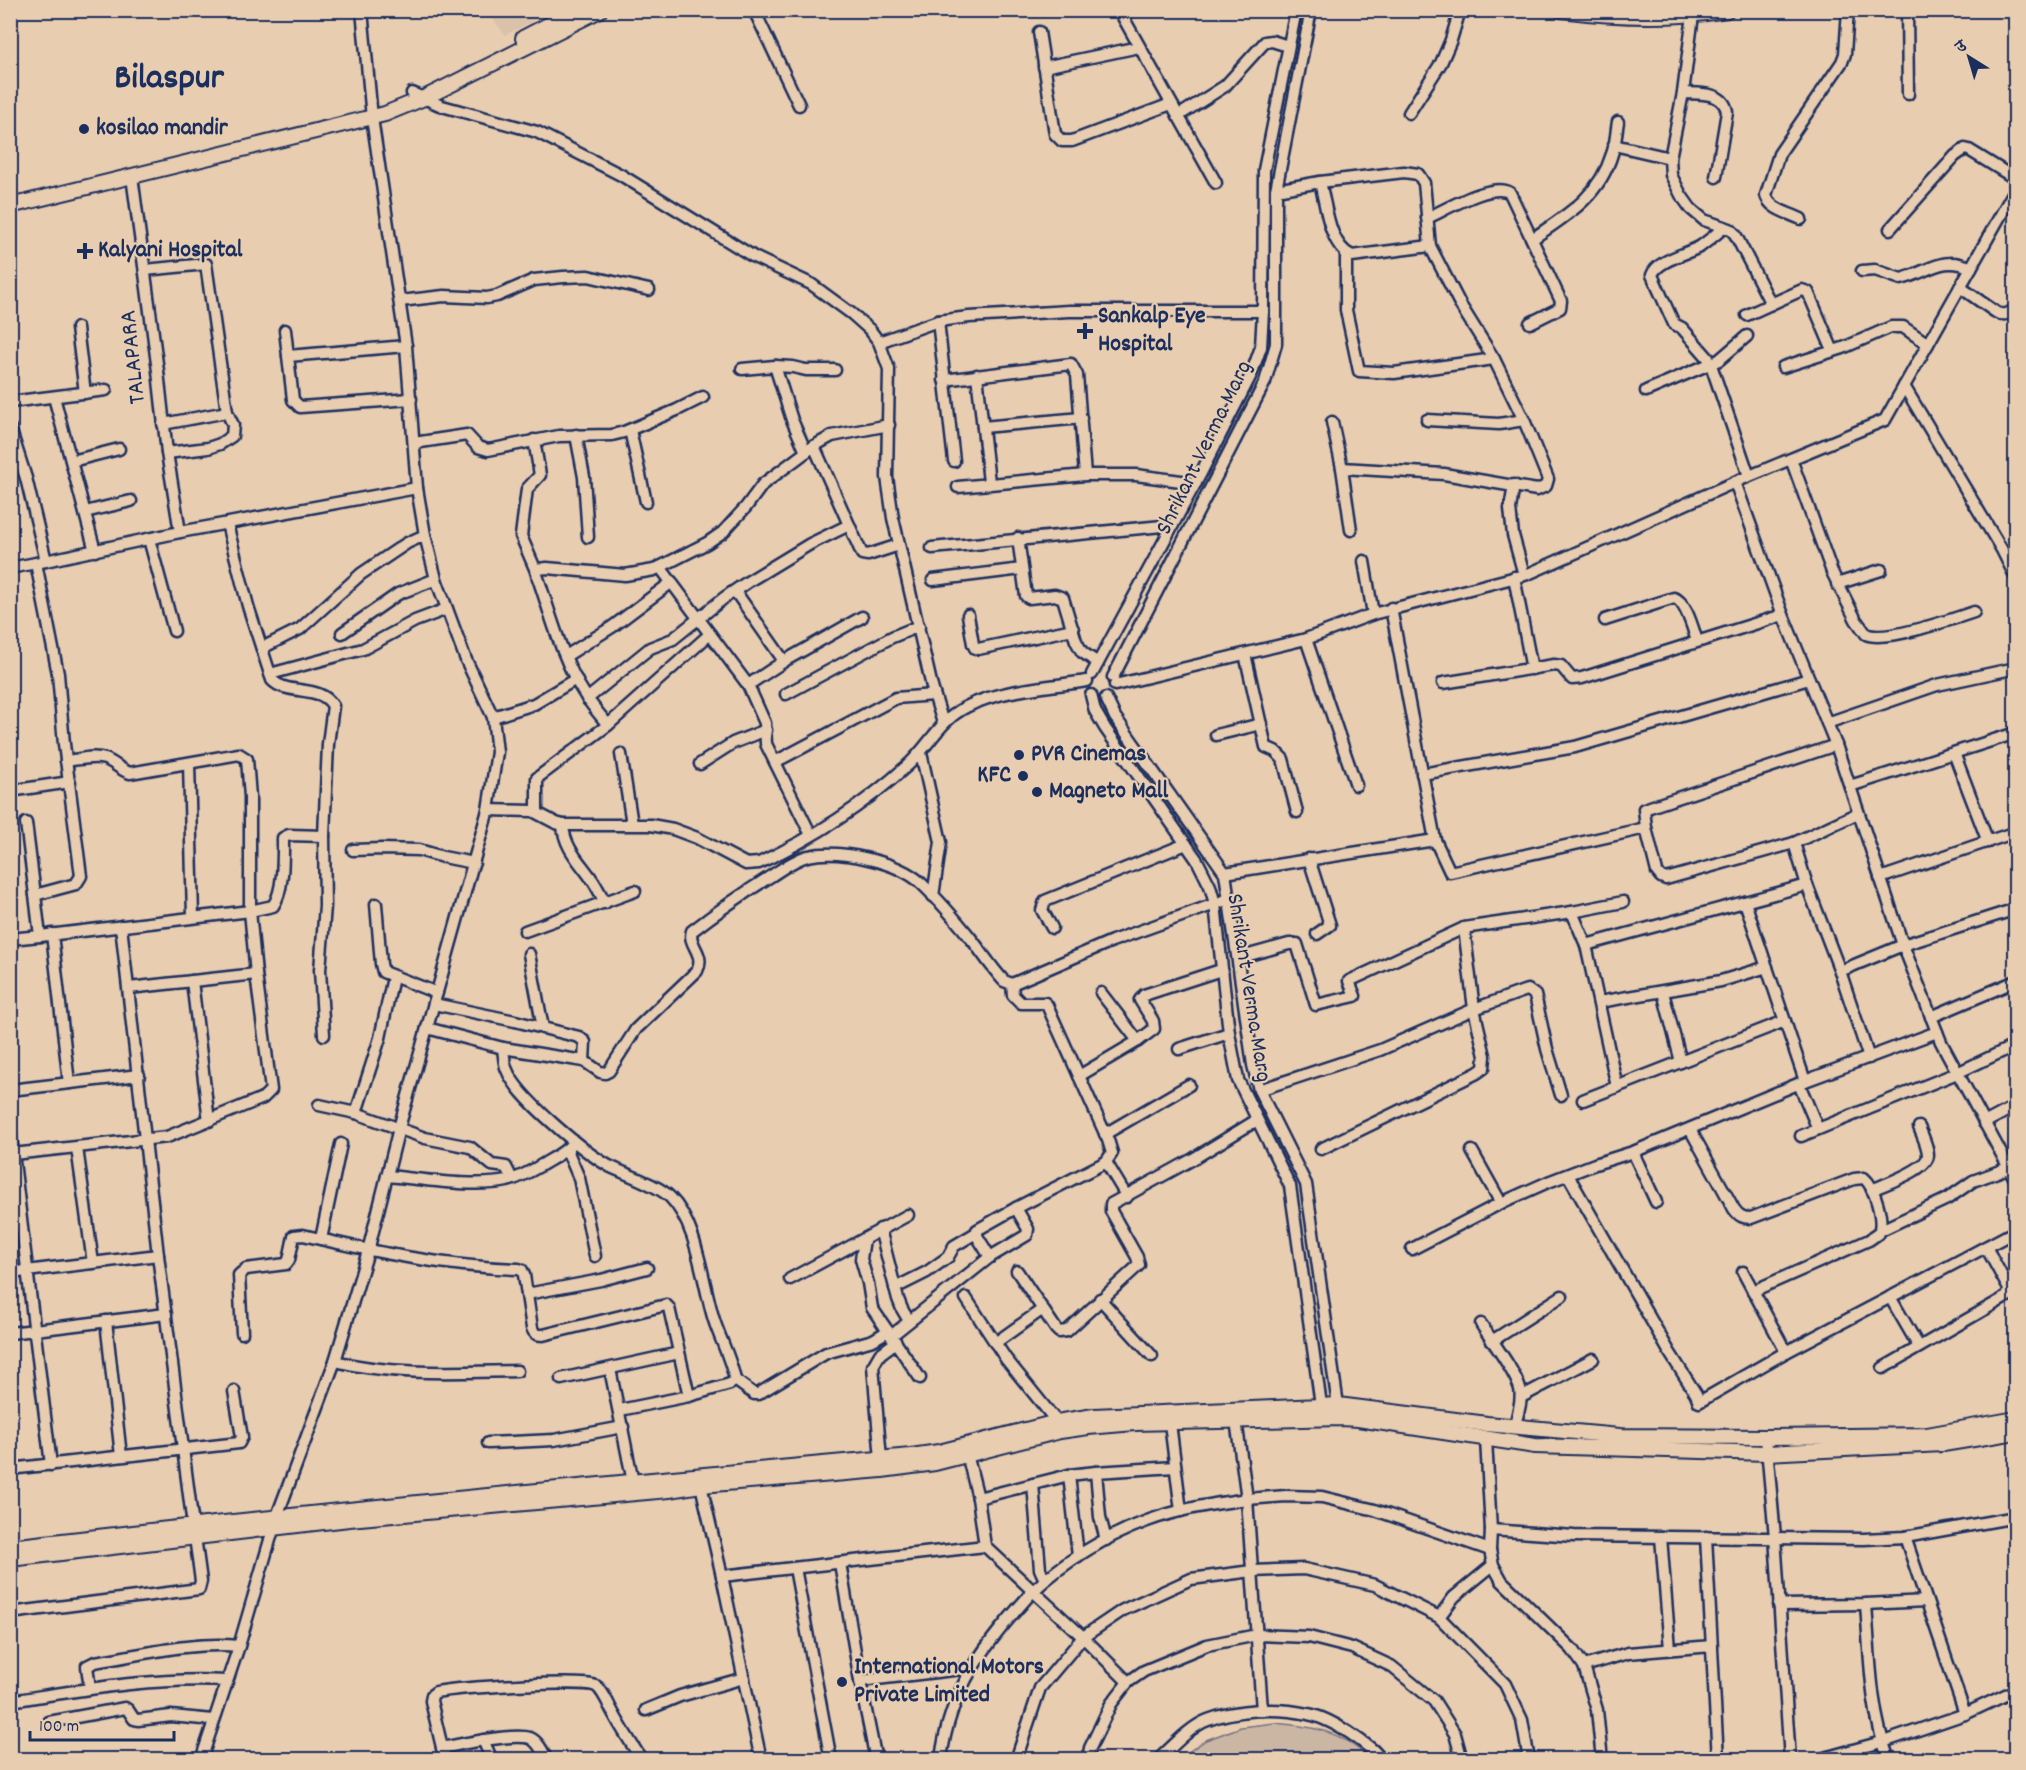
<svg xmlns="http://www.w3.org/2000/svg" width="2026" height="1770" viewBox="0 0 2026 1770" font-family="Dekko,'Playpen Sans Deva',sans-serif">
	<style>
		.built { fill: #dac1aa }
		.green { fill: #cbb6a4; stroke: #737281; stroke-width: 1.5 }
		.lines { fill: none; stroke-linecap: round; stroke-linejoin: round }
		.minor-casing { stroke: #1b2f5e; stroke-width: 15 }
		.major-casing { stroke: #1b2f5e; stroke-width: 18 }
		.minor { stroke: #e9cdb0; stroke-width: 10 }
		.major { stroke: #e9cdb0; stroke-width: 14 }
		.poi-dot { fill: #1b2f5e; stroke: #e9cdb0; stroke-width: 2 }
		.labels { text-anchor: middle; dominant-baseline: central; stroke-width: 4.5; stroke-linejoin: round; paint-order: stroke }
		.poi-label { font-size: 24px; font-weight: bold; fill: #1b2f5e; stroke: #e9cdb0; text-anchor: start }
		.street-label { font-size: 24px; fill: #1b2f5e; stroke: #e9cdb0 }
		.town-label { font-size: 36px; font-weight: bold; fill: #1b2f5e; stroke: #e9cdb0 }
	</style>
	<rect width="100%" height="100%" fill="#e9cdb0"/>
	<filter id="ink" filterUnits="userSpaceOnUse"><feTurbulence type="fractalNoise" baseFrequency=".0167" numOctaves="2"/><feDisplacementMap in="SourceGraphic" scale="12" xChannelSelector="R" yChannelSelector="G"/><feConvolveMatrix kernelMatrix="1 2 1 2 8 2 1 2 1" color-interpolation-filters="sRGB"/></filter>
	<g filter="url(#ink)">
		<polygon class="built" points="487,11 553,11 505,35"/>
		<path class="green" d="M1275 1723C1316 1727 1339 1730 1370 1759H1178L1206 1740 1241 1727Z"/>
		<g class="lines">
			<g class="minor-casing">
				<g id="minor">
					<polyline points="754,10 799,105"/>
					<polyline points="1119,10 1216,183"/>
					<polyline points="1907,10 1908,94"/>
					<polyline points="1693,15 1683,93 1670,158 1671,175 1681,195 1691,209 1704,220 1730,229 1735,234 1771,304"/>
					<polyline points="1039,32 1055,134 1062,141 1072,141 1171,104"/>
					<polyline points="1044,67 1139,47"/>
					<polyline points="412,93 442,106 537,132 621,175 754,257 811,284 852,314 870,330 879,342 889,369 887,477 893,518 932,687 943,723"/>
					<path d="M1683 93C1699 94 1724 91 1727 112L1716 177"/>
					<polyline points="1409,113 1441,63 1451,40 1460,10"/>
					<polyline points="1178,116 1225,86 1265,42 1272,41 1288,46"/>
					<polyline points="1614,145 1670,158"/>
					<polyline points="132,176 158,371 167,453 180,532"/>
					<path d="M1320 182C1326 205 1329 246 1352 256L1430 246"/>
					<polyline points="1276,190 1320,182 1404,172 1418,174 1424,183 1430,246 1461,306 1494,359 1524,420 1548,479 1546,486 1537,490 1444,474 1342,468"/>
					<path d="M1427 218C1445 210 1493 181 1510 193L1561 301 1560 308 1530 323"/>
					<path d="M1801 219C1789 213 1769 209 1766 195L1779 154 1842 62 1845 54 1848 10"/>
					<path d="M1724 227C1717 234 1709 240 1701 246 1688 254 1657 260 1652 275L1674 324 1682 328 1709 359 1749 476"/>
					<polyline points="1890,229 1955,156 1965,149 1969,150 2016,179"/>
					<path d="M1532 239C1567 215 1599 197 1612 154 1616 144 1616 132 1618 122"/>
					<polyline points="1346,254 1346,310 1359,371 1394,373 1494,359"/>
					<polyline points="145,270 206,264 227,412 233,425 232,436 220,444 208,448 167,453"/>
					<path d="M1862 271 1875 270 1901 279C1927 273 1943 254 1971 268"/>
					<path d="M1960 287 1997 313C2005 316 2009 314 2016 308"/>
					<polyline points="400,301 444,296 487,298 497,296 534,280 563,277 588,276 649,290"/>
					<polyline points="1747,315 1802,290 1808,292 1833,351"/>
					<polyline points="938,321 954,461"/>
					<polyline points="77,328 85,393"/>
					<polyline points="285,330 288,356"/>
					<polyline points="879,342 938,321 969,317 1069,311 1263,311"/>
					<polyline points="406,346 288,356 293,400 300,407 411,399"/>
					<polyline points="775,366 793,367 806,370 835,370"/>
					<polyline points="1783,367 1843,348 1891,327 1903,327 1928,344"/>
					<polyline points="742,369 775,366 792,420 806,452"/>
					<polyline points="977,375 989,482"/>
					<polyline points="944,380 1071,364 1077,375 1085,475"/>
					<polyline points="1904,386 2002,550 2016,578"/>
					<polyline points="1646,391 1719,360 1747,336"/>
					<polyline points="54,397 95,551"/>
					<polyline points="10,402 106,390"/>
					<polyline points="1427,420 1499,424 1524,420"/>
					<polyline points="1332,422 1342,468 1351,530"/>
					<polyline points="163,424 227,412"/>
					<polyline points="983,427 1081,418"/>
					<polyline points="10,428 26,478 46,561"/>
					<polyline points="630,430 646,502"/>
					<polyline points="576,435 584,477 588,537"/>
					<polyline points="534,440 540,475 527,489 521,536 536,571"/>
					<polyline points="414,443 467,435 478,447 488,450 559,436 612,435 624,432 677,410 703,397"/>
					<polyline points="814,446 862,554 868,555 899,545"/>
					<path d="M1791 459 1832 572 1856 620 1866 634C1884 643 1953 619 1974 612"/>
					<polyline points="72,461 119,449"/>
					<polyline points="1735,482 1783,615 1836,745 1903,945 1941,1042 2016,1181"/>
					<polyline points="1514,485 1510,509 1513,535 1524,575"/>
					<polyline points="958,487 1085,475 1136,475 1196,483"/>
					<polyline points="85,512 131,501"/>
					<path d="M227 524 248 606 272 680C287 696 321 684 333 706L328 744 324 836 325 906 320 970 324 1035"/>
					<polyline points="1018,538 1026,596 1029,598 1055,595 1063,598 1076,641 1082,652 1098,663"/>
					<polyline points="149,539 174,631"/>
					<polyline points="932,548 1173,525"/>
					<polyline points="1364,561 1373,614"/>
					<polyline points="660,567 748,685 765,723 766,744 811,835"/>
					<polyline points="10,568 36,563"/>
					<polyline points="1514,577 1532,669"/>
					<polyline points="933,580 1022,569"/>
					<polyline points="1837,584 1881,570"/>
					<polyline points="735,591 784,661"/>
					<polyline points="1391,608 1435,840"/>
					<polyline points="968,615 973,644 975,648 978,649 1073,629"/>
					<path d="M1605 620 1674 598C1686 601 1693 629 1697 641"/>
					<polyline points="342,633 398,594 436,579"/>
					<polyline points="1306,639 1356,785"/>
					<polyline points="262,648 300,629 361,574 407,543 425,535"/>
					<polyline points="1245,654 1266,747 1275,751 1283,759 1297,812"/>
					<polyline points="566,656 612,627 672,582"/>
					<polyline points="270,674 363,649 415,621 447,609"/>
					<polyline points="1092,674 1201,473 1251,375 1261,347 1263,311 1264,170 1296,10"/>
					<polyline points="1113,677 1265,382 1276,344 1276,190 1311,10"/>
					<polyline points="1443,683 1554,665 1561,666 1572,679 1582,678 1783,615"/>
					<polyline points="748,685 786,660 862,617"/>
					<polyline points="1115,685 1306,639 1373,614 1528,574 1735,482 1885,420 2016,188"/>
					<polyline points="786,694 892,637 919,626"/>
					<polyline points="1091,695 1095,711 1105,728 1197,860 1210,886 1215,904 1229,1033 1238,1080 1290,1186 1322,1412"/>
					<polyline points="1106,698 1115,717 1225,873 1253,1065 1259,1090 1306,1184 1339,1412"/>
					<polyline points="587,699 650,648 673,639 724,598 749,581 810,544 849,525"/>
					<polyline points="493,717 534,704 576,679"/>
					<polyline points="1827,723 1937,685 2016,668"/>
					<path d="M608 725C600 715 592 706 585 695 562 660 551 615 537 575L536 571 538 569 547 568 625 575 654 570 707 543 723 532 746 507 763 484 814 446 832 436 889 425"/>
					<polyline points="1216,735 1261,724"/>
					<polyline points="921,753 941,842 933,896"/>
					<polyline points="1954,753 1988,842"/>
					<polyline points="621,754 632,824"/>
					<polyline points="775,762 896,698 934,695"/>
					<polyline points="189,763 193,917"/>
					<polyline points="700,764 733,743 766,730"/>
					<polyline points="1422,774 1575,747 1809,679"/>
					<polyline points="1850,786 2016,733"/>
					<polyline points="10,791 70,782"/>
					<path d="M488 810 533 811 556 823 563 825H651L673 829 697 838 746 864 759 863C813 838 864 805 908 765 929 746 940 720 966 707 1001 689 1049 687 1087 681"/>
					<polyline points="537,812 537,778 608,725 710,634"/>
					<polyline points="26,823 35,895"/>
					<path d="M563 825C564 847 579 861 591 878 597 886 601 895 605 903"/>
					<polyline points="1646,828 1657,872 1661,877 1666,879 1794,843"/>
					<polyline points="353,850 382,849 419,850 443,857 474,863"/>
					<polyline points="1309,859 1330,925 1317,934"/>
					<polyline points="1225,873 1435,840 1450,872 1646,828 1644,809 1836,745"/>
					<polyline points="1880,878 2007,835"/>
					<polyline points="1807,885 1840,971 1903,945 2016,909"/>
					<polyline points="1745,902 1805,1081"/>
					<polyline points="376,904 381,964 383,972 437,993"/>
					<polyline points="1572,912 1623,902"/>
					<polyline points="121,926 158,1255 193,1526"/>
					<polyline points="1052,928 1042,910 1045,901 1186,844"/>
					<polyline points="525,931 635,891"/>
					<polyline points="52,934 69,1083"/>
					<path d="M40 936 250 911 273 906C284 891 283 857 283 838L289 835 324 836"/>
					<polyline points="10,939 40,936 35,895 76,884 81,876 64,744 58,674 36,563 180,532 417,488"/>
					<polyline points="1586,945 1617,1087"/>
					<polyline points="529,954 543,1028"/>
					<polyline points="1238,958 1289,944 1297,944 1316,1005 1355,996 1349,981 1464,928 1572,912 1586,945 1807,885 1794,843 1858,813"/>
					<polyline points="1840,971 1869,1058"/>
					<polyline points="192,981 209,1121"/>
					<polyline points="129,988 256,974"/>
					<polyline points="1663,992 1681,1062"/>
					<polyline points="1101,993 1138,1041"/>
					<polyline points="1599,1002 1721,981 1767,967"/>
					<polyline points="434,1004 515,1021 579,1037 585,1042 584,1061"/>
					<polyline points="1931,1017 2016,981"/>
					<path d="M427 1028 503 1048 584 1061 600 1072 605 1073 609 1071 636 1029 697 971C706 953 687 945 692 931 718 911 744 893 771 876 782 869 795 859 808 856 839 849 897 861 921 883 939 900 957 921 973 941 983 954 992 968 1004 981L1012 984 1112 941 1229 899"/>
					<path d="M503 1048C504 1055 504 1064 507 1070 517 1097 584 1152 609 1166 625 1174 658 1185 670 1197 698 1225 702 1282 714 1320 720 1339 731 1359 735 1380L730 1384 689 1396 620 1410"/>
					<polyline points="1179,1049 1229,1033"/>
					<polyline points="1079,1076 1138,1041 1154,1029 1153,1021 1140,1000 1144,995 1221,970"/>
					<polyline points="1799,1084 1818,1129"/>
					<polyline points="10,1090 139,1075"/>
					<polyline points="1259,1090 1380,1050 1474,1009 1464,928"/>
					<polyline points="1583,1100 1785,1021"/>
					<polyline points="319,1105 356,1113 425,1138 470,1147 492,1165 506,1167 512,1179"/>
					<polyline points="356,1113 380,1038 393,977"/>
					<polyline points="1984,1123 2016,1106"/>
					<polyline points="10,1129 51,1465"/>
					<path d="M1690 1129 1734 1209C1739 1216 1743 1218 1751 1218L1854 1179 1864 1178C1875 1187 1884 1220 1879 1233L1869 1240 1753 1291"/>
					<polyline points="1105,1134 1189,1085"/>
					<polyline points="1801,1136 1957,1073 2016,1045"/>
					<polyline points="77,1148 93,1263"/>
					<polyline points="1321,1149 1477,1073 1484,1068 1485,1056 1474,1009 1524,991 1528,990 1535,995 1547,1049 1561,1095"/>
					<polyline points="567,1150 579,1178 595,1256"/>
					<polyline points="1472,1151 1501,1203"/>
					<polyline points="1633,1152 1656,1202"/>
					<path d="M13 1154 167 1137 263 1098 271 1090 256 974 250 911V797L247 759 239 754 130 773C120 770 114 762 105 759 93 755 78 760 66 761"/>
					<polyline points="1106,1162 1127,1197"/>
					<polyline points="1568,1175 1670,1353 1696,1394 1699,1402 1786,1352 2016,1231"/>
					<path d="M387 1176C423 1179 473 1188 507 1181 520 1178 533 1170 545 1163 556 1157 566 1151 574 1142"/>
					<path d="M1872 1190C1884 1184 1928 1170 1928 1155 1928 1146 1922 1135 1919 1127"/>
					<polyline points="880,1229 898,1299 902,1309 909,1321"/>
					<polyline points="1881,1230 1947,1199 1973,1181 2016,1165"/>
					<polyline points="321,1239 341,1144"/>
					<polyline points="864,1239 908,1215"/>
					<polyline points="1412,1249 1501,1203 1548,1182 1595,1164 1633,1152 1805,1081 1937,1032"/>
					<polyline points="990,1257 977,1236 977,1230 1016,1208 1106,1162 1112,1153 1108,1140 1047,1005 1045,1003 1021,1003 1013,995 1012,984"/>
					<polyline points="1017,1271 1056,1329 1059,1332 1067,1331 1139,1265 1137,1257 1111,1211 1111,1204 1193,1159 1257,1120"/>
					<polyline points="1743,1272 1786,1352"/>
					<polyline points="10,1273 158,1255"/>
					<polyline points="790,1279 864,1239 861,1259 868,1283 872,1308 920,1378"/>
					<polyline points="895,1288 927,1272 948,1257 954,1246 976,1233"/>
					<polyline points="527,1294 601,1280 647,1268"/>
					<polyline points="1890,1297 1919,1347"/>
					<polyline points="966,1298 1006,1359 1057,1422"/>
					<polyline points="1100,1299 1152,1356"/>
					<polyline points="106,1321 121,1456"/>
					<path d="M1481 1324C1492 1341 1515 1371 1520 1389 1523 1400 1517 1415 1515 1426"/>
					<polyline points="10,1333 166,1314"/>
					<path d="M242 1333 239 1275 246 1269 286 1264 289 1260 294 1236 303 1235C374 1252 446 1267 519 1269L522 1270 524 1275 532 1328C534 1334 537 1335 543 1335L666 1305 669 1308 689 1396"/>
					<polyline points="891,1336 990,1257 1027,1235 1028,1229 1016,1208"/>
					<polyline points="1492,1341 1562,1296"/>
					<polyline points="995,1343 1043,1309"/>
					<path d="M335 1361C394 1376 457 1372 517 1371"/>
					<polyline points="1883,1368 2008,1296 2009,1289 1986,1247"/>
					<polyline points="610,1369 633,1482"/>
					<polyline points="561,1379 679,1353"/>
					<polyline points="735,1380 754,1394 758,1394 826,1353 873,1340 888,1331"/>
					<polyline points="1521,1397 1593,1359"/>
					<polyline points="1170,1423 1181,1511"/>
					<polyline points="1766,1437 1775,1537 1790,1760"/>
					<polyline points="1486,1439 1491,1530 1490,1550 1493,1565 1502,1581 1572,1649 1584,1666 1597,1710 1602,1760"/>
					<polyline points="488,1443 554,1440 623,1427"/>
					<polyline points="881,1459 873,1366 880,1354 896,1342"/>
					<polyline points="10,1469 239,1443 242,1437 234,1391"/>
					<polyline points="1096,1472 1100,1517 1106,1540"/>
					<polyline points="1069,1475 1078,1556"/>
					<polyline points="1033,1484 1040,1569 1045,1580"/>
					<polyline points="701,1485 722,1576 985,1546 978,1498 967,1454"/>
					<polyline points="978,1498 1069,1475 1096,1472 1175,1467"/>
					<polyline points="1491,1530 1574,1536 1864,1539 1905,1537 2016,1517"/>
					<polyline points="1661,1537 1670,1649"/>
					<polyline points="1706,1537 1718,1760"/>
					<polyline points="1905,1537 1965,1714"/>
					<polyline points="840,1563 860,1681 876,1760"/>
					<polyline points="795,1568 831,1760"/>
					<polyline points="722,1576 761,1760"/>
					<path d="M1866 1604C1870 1657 1870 1710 1889 1760"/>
					<polyline points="1779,1605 1866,1604 1926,1601"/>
					<polyline points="10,1613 199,1589 201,1581 195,1537"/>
					<polyline points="1439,1617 1454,1597 1493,1565"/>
					<polyline points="1584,1666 1628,1653 1712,1646"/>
					<polyline points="860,1681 970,1668"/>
					<path d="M1128 1682 1083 1637 1033 1591C1065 1561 1106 1536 1147 1521 1179 1509 1213 1504 1247 1499L1236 1420"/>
					<path d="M90 1689 87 1666 95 1662C140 1655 193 1641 239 1646"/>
					<path d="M10 1701C82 1690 153 1677 226 1681"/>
					<polyline points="646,1710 680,1696 744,1678"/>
					<polyline points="1262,1710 1247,1499 1286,1496 1322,1497 1375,1510 1490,1550"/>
					<polyline points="49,1722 125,1708 128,1710 134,1719 138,1720 171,1716 213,1720"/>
					<polyline points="483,1740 492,1760"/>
					<path d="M442 1748C460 1744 514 1733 530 1738 538 1741 543 1752 547 1760"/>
					<polyline points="201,1760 239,1646 277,1516 335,1361 368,1251 399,1128 488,810 497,752 493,717 466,660 436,579 425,535 417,488 406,346 372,118 362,10"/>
					<path d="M445 1760 431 1701 432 1695 436 1692C456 1688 583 1679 596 1686 601 1689 604 1696 607 1701 617 1722 629 1740 642 1760"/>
					<path d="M941 1760C949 1687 987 1643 1033 1591L985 1546"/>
					<polyline points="1016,1760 1040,1688 1083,1637 1123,1610 1191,1579 1252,1571 1304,1569 1375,1585 1439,1617 1505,1684 1522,1720 1529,1760"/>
					<polyline points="1088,1760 1090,1748 1111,1704 1128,1682 1144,1671 1207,1645 1257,1635 1309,1637 1352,1648 1391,1666 1434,1701 1455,1734 1462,1760"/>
					<path d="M1158 1760C1172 1747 1191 1726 1208 1720 1237 1709 1278 1707 1308 1714 1325 1717 1348 1731 1361 1741 1369 1747 1376 1751 1381 1760"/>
					<polyline points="1817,1760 1889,1740 1965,1714 2016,1690"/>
				</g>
			</g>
			<g class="major-casing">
				<g id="major">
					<path d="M1561 10C1616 17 1672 19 1727 10"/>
					<polyline points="523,38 577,10"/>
					<polyline points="10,206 385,114 424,98 600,10"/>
					<path d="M10 1547C310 1512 610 1483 911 1456L939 1452 1057 1422 1094 1416 1320 1406 1338 1405 1487 1424 1620 1436 1766 1437 1927 1435 2016 1419"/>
					<polyline points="10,1559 349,1519 669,1490 701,1485 882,1470 935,1463 1060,1431 1088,1427 1135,1423 1340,1418 1358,1419 1535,1446 1767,1453 1943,1444 2016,1432"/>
				</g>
			</g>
			<use href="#minor" class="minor"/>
			<use href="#major" class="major"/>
		</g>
	</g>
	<g class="poi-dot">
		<circle cx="84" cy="129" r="6"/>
		<path d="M82 242h6v6h6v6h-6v6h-6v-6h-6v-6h6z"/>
		<path d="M1082 322h6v6h6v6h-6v6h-6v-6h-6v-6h6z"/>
		<circle cx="1019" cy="755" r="6"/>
		<circle cx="1023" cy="776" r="6"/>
		<circle cx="1037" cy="792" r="6"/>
		<circle cx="842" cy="1682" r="6"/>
	</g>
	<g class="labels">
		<g class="poi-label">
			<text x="96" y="129">kosilao mandir</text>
			<text x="98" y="251">Kalyani Hospital</text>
			<text x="1098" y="317">Sankalp Eye<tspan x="1098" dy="28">Hospital</tspan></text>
			<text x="1031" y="755">PVR Cinemas</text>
			<text x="1011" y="776" text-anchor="end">KFC</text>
			<text x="1049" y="792">Magneto Mall</text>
			<text x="854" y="1668">International Motors<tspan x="854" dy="28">Private Limited</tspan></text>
		</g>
		<g class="street-label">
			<text transform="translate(134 357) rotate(-96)">TALAPARA</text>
			<text transform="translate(1205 448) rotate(-64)">Shrikant Verma Marg</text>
			<text transform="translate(1248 988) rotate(81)">Shrikant Verma Marg</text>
		</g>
		<g class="town-label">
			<text x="169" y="80">Bilaspur</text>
		</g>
	</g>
	<rect width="2026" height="1770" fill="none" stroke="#e9cdb0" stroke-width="36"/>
	<rect x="18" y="18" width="1990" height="1734" fill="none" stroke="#1b2f5e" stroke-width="2" filter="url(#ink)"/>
	<g transform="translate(1969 57) rotate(323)" stroke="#e9cdb0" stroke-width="4.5" paint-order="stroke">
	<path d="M0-4.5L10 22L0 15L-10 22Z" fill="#1b2f5e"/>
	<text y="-9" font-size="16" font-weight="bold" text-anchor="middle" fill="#1b2f5e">उ</text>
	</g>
	<path d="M30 1731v9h144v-9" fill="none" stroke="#1b2f5e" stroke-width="3"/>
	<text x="39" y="1731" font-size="18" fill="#1b2f5e" stroke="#e9cdb0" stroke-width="4.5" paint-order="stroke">100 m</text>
</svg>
